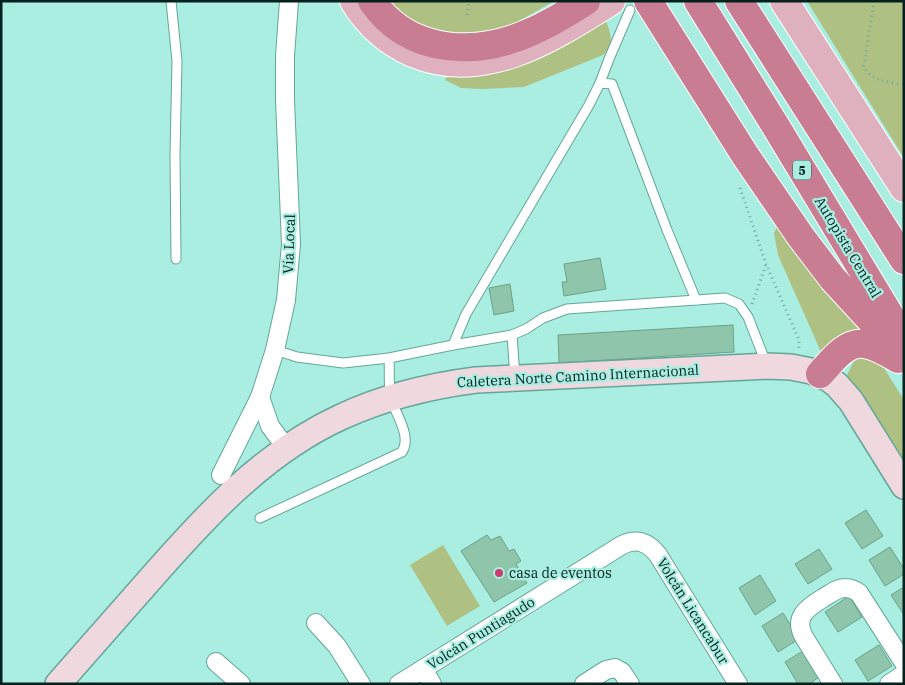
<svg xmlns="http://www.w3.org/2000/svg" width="905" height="685" viewBox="0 0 905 685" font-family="'IBM Plex Serif',serif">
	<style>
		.green { fill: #aec183 }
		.building { fill: #8fc6ab; stroke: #6ba287 }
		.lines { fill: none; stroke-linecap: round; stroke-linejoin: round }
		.lane-casing { stroke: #64a69b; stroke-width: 11 }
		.street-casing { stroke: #64a69b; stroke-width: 20 }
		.secondary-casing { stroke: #64a69b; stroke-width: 28 }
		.primary-casing { stroke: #fff; stroke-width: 30 }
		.highway-casing { stroke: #fff; stroke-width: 30 }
		.path { stroke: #70a69d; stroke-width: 3; stroke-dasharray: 1 4; stroke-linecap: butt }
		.lane { stroke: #fff; stroke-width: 9 }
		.street { stroke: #fff; stroke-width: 18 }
		.secondary { stroke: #efd8de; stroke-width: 25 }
		.primary { stroke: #dfb1be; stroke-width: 28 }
		.highway { stroke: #c97d92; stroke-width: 28 }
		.poi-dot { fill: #c93d70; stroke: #aaeee2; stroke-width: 2 }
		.labels { text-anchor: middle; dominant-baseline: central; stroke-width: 4.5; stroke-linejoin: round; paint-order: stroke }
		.shield { fill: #aaeee2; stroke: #365e59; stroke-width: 1 }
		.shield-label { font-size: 12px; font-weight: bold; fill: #05211e }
		.street-label { font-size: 14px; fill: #05211e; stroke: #aaeee2 }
		.poi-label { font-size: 14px; fill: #05211e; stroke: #aaeee2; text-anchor: start }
	</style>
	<rect width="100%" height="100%" fill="#aaeee2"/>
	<g class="green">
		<polygon points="386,1 554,1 502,31 471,38 419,28"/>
		<polygon points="807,1 904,1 904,158"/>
		<path d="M598 15 606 21C611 34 615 46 603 55L524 87 482 89 461 88 445 80 451 71Z"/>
		<polygon points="778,225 869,336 846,339 821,352 778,255 774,233"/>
		<polygon points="867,355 879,360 904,400 904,465 847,375 854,361"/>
		<polygon points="443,545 480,606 447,626 410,565"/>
	</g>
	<g class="building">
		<polygon points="600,258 606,289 564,296 562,282 567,282 564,264"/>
		<polygon points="510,284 514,311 494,315 489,288"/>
		<polygon points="733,325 734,352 559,363 558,335"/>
		<polygon points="866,510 883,536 862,549 845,523"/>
		<polygon points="487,535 491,540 500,536 509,551 514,549 521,561 516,564 527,583 494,602 461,551"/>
		<polygon points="890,547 904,569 904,574 885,586 869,560"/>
		<polygon points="819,549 832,569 808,584 795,564"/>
		<polygon points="760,575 776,601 755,615 739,588"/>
		<polygon points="904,587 904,615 891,595"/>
		<polygon points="849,596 862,617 838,632 825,612"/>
		<polygon points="783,613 799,639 778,652 762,626"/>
		<polygon points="879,645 892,666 868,681 855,660"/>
		<polygon points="806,649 822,675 809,684 798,684 785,662"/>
	</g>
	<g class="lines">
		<g class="lane-casing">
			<g id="lane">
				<polyline points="171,1 177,61 175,154 176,259"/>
				<polyline points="600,83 609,59 630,10"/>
				<polyline points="512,335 515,377"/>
				<polyline points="453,345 466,314 589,105 600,83 612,84 667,230 696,300"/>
				<polyline points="275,350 297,357 343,363 389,358 453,345 512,335 526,329 543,318 567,309 725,298 739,304 748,317 766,363"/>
				<path d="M260 518 402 452C412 436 396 415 391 399 388 386 390 371 389 358"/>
			</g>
		</g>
		<g class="street-casing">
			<g id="street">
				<polyline points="260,397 270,426 287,449"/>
				<polyline points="221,475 260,397 275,350 286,300 291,244 285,100 285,56 289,1"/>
				<polyline points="316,623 337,646 361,684"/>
				<polyline points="216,662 241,684"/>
				<polyline points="423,669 432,684"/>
				<path d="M399 684 622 545C637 538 648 542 658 555L738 684"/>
				<polyline points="584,684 606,670 615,668 622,672 630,684"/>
				<path d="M833 684 804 637C793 617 807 608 823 598 830 594 837 588 845 588 850 588 855 590 859 593L904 663"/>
				<polyline points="889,684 904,674"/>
			</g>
		</g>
		<g class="secondary-casing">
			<path id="secondary" d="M58 684C88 650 117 617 146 584 202 520 262 453 341 417 384 397 429 386 476 380L767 366 791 367 811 371 829 379 837 385 851 401 904 486"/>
		</g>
		<g class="primary-casing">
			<g id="primary">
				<path d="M354 1C368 24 388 42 413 53 484 83 552 38 611 1"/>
				<polyline points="784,1 904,188"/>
			</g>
		</g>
		<g class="highway-casing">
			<g id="highway">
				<path d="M372 1C409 55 478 57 533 31 551 23 569 12 586 1"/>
				<polyline points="648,1 745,155 801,237 833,279 904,356"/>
				<polyline points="698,1 775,125 904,339"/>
				<polyline points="739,1 904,260"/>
				<path d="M820 374C850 339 858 335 898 359"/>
			</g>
		</g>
		<g class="path">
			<path d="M874 1 864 66C869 81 890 82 904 85"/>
			<polyline points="467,15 469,1"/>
			<polyline points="740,188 766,264 799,340 799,350"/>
			<polyline points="752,304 766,265"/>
		</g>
		<use href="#lane" class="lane"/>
		<use href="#street" class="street"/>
		<use href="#secondary" class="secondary"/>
		<use href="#primary" class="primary"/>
		<use href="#highway" class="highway"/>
	</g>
	<circle class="poi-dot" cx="499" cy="573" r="5"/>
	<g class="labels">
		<rect class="shield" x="793" y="160.5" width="18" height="19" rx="4"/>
		<g class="shield-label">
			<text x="802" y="170">5</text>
		</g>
		<g class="street-label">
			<text transform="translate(289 244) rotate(-88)">Vía Local</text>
			<text transform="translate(848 247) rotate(59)">Autopista Central</text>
			<text transform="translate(578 376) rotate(-3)">Caletera Norte Camino Internacional</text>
			<text transform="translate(693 611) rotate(58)">Volcán Licancabur</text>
			<text transform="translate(481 633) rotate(-32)">Volcán Puntiagudo</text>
		</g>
		<g class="poi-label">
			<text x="509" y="573">casa de eventos</text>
		</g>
	</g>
	<rect width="905" height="685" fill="none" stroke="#05211e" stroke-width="5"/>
</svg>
